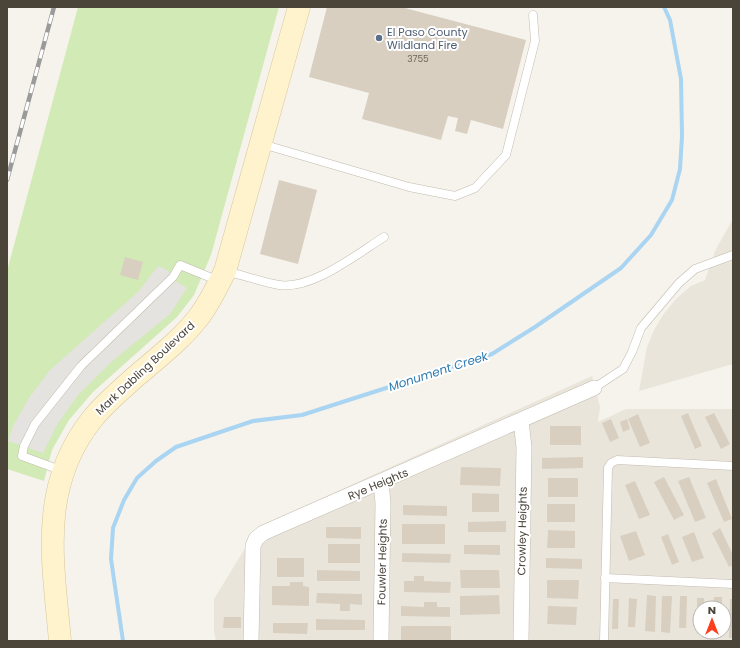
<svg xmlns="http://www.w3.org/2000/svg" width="740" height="648" viewBox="0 0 740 648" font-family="Poppins,sans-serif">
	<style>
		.residential { fill: #eae5da; fill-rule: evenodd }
		.green { fill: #d2eab5 }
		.parking { fill: #e5e3e0 }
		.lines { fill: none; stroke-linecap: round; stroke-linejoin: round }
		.stream { stroke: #a9d4f2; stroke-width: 4 }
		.building { fill: #d8cfc1 }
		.lane-casing { stroke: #c2bbae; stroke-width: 9 }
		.street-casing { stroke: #c2bbae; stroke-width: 16 }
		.secondary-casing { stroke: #d6c79b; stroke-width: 23 }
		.lane { stroke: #fff; stroke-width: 8 }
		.street { stroke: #fff; stroke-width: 15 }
		.secondary { stroke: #fff3cd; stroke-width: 22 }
		.rail-casing { stroke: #9a9a9a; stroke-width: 4.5 }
		.rail { stroke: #fff; stroke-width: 3; stroke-dasharray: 9; stroke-linecap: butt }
		.service-dot { fill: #5c6f8a; stroke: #fff; stroke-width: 1.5 }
		.labels { text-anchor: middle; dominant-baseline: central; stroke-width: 4; stroke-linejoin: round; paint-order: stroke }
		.number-label { font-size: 9px; fill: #6e675b }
		.service-label { font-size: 11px; fill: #4e5e75; stroke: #fff; text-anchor: start }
		.street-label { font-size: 11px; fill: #4b4439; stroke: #fff }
		.water-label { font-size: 12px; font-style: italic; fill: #2e7ab2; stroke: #fff }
	</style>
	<rect width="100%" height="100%" fill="#f6f3ec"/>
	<g class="residential">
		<polygon points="733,219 733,364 639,391 647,347 654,330 663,315 676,299 691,286 705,280 716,249"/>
		<path d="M592 376 600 407 598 422 626 409H733V641H216L214 631V599L258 527ZM700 608H724V632H700Z"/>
	</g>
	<polygon class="green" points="78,7 279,7 211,255 194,295 177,317 93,392 69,420 52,450 44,481 7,469 7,271"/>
	<polygon class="parking" points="158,266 167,270 177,282 187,288 170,314 110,363 78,395 57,425 43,453 8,441 14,424 29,398 50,370 138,292"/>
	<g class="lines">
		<polyline class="stream" points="123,641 111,559 113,528 124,500 137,478 156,461 176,447 253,421 302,415 492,354 535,327 621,268 651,235 672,200 680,169 682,136 681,79 670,20 664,7"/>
	</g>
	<g class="building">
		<polygon points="327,7 401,7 526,40 503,129 471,120 467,134 455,131 458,118 448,116 441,140 362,119 369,93 309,77"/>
		<polygon points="279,180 317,190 298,264 260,254"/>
		<polygon points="125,257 143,262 138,280 120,275"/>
		<polygon points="688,413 702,446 695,449 681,416"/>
		<polygon points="714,413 730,444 721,449 705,417"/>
		<polygon points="638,414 650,443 640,447 628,419"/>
		<polygon points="611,419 619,438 610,442 602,423"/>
		<polygon points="627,419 630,429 623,432 620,422"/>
		<rect x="550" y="426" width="31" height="19"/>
		<polygon points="583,457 583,468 542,469 542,458"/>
		<polygon points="461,467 501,468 500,486 460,485"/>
		<polygon points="664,477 684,515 674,520 654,482"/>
		<polygon points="689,477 706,518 695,522 678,481"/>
		<rect x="548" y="478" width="30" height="19"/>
		<polygon points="716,479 732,519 724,522 707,483"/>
		<polygon points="635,481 650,515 639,519 625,485"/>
		<polygon points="472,493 499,494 499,512 472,512"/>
		<rect x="547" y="504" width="28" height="18"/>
		<polygon points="403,505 447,506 447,516 403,515"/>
		<polygon points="506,521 506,532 468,532 468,522"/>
		<rect x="402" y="524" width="43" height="20"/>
		<polygon points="326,527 361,527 361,539 326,538"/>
		<polygon points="720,528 733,555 733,565 729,567 712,533"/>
		<polygon points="548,530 575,531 575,548 547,548"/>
		<polygon points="636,531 645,555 629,561 620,536"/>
		<polygon points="694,532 704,558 692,562 682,537"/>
		<polygon points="668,534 679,562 672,565 661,537"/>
		<rect x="328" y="544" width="32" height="19"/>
		<polygon points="464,545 500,545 500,555 464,554"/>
		<polygon points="402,553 451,554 450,563 402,562"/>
		<rect x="277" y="558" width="27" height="19"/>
		<polygon points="546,558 582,559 582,569 546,568"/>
		<polygon points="317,570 360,571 360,581 317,581"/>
		<polygon points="460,570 499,570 500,588 461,588"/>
		<polygon points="414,576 424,576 424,581 451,582 450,593 404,592 404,581 414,581"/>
		<polygon points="547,580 579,580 578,599 547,598"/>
		<polygon points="290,582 303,582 303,586 309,587 309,606 272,605 272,586 290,586"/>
		<polygon points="317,593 362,594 362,605 350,604 350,611 340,611 340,604 316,603"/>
		<polygon points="499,595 500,614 460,615 460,596"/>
		<polygon points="647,595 656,596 655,632 645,631"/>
		<polygon points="662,596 672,596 670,633 661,632"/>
		<polygon points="680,596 687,596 686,628 679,628"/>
		<polygon points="714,597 722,597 722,608 713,608"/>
		<polygon points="629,598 637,599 635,627 628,627"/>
		<polygon points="697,598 704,598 705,608 700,608 700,632 705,632 705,634 697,634"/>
		<polygon points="613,599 619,599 618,629 612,629"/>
		<polygon points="730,599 733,599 733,638 729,638"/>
		<polygon points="424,602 437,602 437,607 450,607 450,617 401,616 401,606 424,607"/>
		<polygon points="548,606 577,607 576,625 547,624"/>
		<polygon points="224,617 241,617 241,628 223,628"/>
		<polygon points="316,619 365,620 365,630 316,630"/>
		<polygon points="273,623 308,623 307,634 273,633"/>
		<rect x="401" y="626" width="50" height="15"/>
	</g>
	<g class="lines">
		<g class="lane-casing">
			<g id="lane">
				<polyline points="262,144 409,187 455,196 475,188 506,155 535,41 533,15"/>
				<path d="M225 271C243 275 261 282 279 285 312 290 357 254 384 237"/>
				<polyline points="594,388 623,369 632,352 641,328 679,283 695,269 733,255"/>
				<polyline points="63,471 22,456 24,446 35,424 81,366 173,277 180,265 219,281"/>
				<polyline points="605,578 733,584"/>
				<polyline points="604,641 608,468 611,463 617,460 733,466"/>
			</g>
		</g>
		<g class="street-casing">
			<g id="street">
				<polyline points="521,421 524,447 521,641"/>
				<polyline points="381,483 383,503 381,641"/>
				<polyline points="251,641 253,546 256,539 263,533 594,388"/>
			</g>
		</g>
		<g class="secondary-casing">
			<path id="secondary" d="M60 641C53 561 38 486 93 418 105 403 120 391 134 378 156 359 180 341 198 318 209 304 217 287 225 271L299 7"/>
		</g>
		<use href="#lane" class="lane"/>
		<use href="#street" class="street"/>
		<use href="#secondary" class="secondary"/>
		<g class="rail-casing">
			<polyline id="rail" points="7,180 54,7"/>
		</g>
		<use href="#rail" class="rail"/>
	</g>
	<circle class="service-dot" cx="379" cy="38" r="4"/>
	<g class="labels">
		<g class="number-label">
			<text x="418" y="59">3755</text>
		</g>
		<g class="service-label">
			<text x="387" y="32">El Paso County<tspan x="387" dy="13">Wildland Fire</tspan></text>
		</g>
		<g class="street-label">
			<text transform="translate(145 368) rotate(-43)">Mark Dabling Boulevard</text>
			<text transform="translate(378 484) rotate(-23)">Rye Heights</text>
			<text transform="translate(522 531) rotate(-89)">Crowley Heights</text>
			<text transform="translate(382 562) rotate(-89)">Fouwler Heights</text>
		</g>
		<g class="water-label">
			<text transform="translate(438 371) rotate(-18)">Monument Creek</text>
		</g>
	</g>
	<rect width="740" height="648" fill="none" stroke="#4b4439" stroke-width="16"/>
	<g transform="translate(712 620)"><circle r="19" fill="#ffffff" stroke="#b7b4b0"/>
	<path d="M0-3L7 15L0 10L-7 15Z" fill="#fc3f1d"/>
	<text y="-6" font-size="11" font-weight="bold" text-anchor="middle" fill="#4b4439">N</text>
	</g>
</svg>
